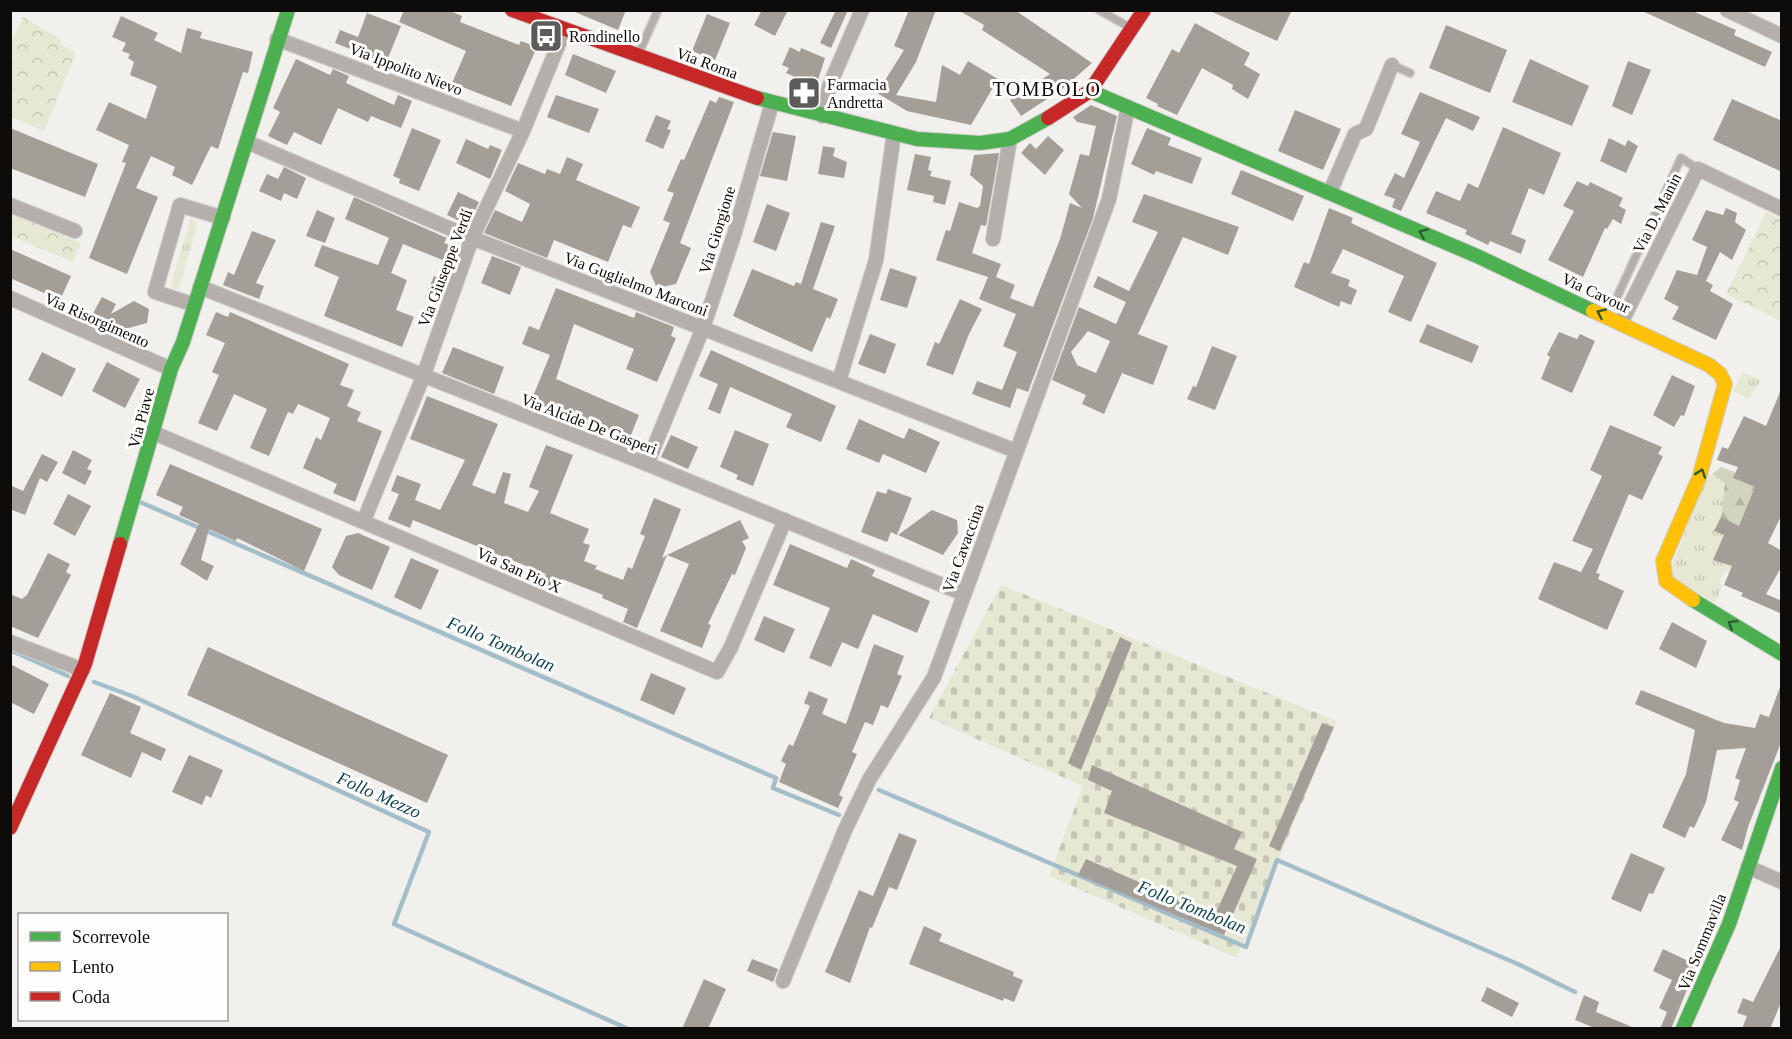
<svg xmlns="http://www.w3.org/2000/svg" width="1792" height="1039" viewBox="0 0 1792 1039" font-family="'Times New Roman',serif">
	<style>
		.grass { fill: url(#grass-tufts) }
		.forest { fill: url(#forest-firs) }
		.cemetery { fill: url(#cemetery-stones) }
		.park { fill: url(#park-crowns) }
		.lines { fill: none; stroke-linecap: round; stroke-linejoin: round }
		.stream { stroke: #a4bec9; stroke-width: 4.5 }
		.building { fill: #a49e99; fill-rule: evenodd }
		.lane-casing { stroke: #cdccca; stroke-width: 10 }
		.street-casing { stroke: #cdccca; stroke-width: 16 }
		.fast-casing { stroke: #cdccca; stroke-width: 16 }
		.slow-casing { stroke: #cdccca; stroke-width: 16 }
		.jam-casing { stroke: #cdccca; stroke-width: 16 }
		.lane { stroke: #b5afac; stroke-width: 7 }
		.street { stroke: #b5afac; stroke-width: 14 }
		.fast { stroke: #4caf50; stroke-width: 14 }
		.slow { stroke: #ffc107; stroke-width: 14 }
		.jam { stroke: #c62828; stroke-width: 14 }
		.oneway { stroke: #2c5e2e }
		.labels { text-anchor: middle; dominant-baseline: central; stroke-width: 6; stroke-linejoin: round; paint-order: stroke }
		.poi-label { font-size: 16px; fill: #0d0c0b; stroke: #fffefc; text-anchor: start }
		.street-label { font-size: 16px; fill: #0d0c0b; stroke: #fffefc }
		.water-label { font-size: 18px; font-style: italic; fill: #0d4457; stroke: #fffefc }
		.quarter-label { font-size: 20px; letter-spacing: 1.5px; fill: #0d0c0b; stroke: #fffefc }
	</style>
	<defs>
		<pattern id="grass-tufts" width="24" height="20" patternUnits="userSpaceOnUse" patternTransform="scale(1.5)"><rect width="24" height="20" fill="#e7e8d4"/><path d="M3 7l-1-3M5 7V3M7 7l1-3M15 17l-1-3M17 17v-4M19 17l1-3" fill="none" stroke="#c5c6b5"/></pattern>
		<pattern id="forest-firs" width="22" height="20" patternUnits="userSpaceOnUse" patternTransform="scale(1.5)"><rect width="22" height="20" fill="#d3d4bf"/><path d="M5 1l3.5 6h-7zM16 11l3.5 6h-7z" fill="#b4b5a3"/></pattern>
		<pattern id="cemetery-stones" width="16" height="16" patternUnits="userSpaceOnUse" patternTransform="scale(1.5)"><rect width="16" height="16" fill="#e7e8d4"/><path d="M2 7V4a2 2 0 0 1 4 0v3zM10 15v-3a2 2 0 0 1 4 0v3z" fill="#c5c6b5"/></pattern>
		<pattern id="park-crowns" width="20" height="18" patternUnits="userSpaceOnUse" patternTransform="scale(1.5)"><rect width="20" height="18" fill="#e7e8d4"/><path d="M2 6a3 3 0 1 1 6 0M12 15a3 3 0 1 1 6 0" fill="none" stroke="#c5c6b5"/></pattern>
	</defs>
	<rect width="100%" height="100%" fill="#f2f0ed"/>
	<g class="grass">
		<polygon points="190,220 196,220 197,227 179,288 172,290 171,284"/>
		<polygon points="1743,372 1761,380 1749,399 1733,391"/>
		<polygon points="1708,473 1726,483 1721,517 1714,531 1726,536 1742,576 1725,571 1719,582 1723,585 1715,603 1676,581 1670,571"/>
	</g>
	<polygon class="forest" points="1721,467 1735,472 1734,478 1755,487 1754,536 1721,517 1725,483 1712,474"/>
	<polygon class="cemetery" points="1001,585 1337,721 1237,958 1049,876 1083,786 929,718"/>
	<g class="park">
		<polygon points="23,17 61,39 61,44 76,53 44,131 11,117 11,43"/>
		<polygon points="1766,212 1781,220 1781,321 1726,294"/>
		<polygon points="11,213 81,243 73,262 11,236"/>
	</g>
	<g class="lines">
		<g class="stream">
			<polyline points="140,502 776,778 773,788 839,815"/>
			<polyline points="10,650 68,676"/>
			<polyline points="94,682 132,696 429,832 394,924 626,1028"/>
			<polyline points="879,790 1246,947 1277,860 1520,965 1575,992"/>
		</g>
	</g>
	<g class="building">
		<polygon points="404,10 448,10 462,16 460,22 519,45 521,41 537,47 511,106 452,83 466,51 399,22"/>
		<polygon points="570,10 626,10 618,30"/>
		<polygon points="762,10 788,10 775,36 754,25"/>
		<polygon points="836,10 848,10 831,48 820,43"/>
		<polygon points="909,10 936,10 916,62 896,95 936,102 942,65 960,75 968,61 998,79 971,125 907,111 877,93 904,50 894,46"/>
		<polygon points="958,10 1015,10 1092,63 1061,90 1021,116 1010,100 1050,74 982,30 984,25"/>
		<polygon points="1208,10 1292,10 1277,41"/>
		<polygon points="1640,10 1690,10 1736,30 1734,35 1772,52 1765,67"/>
		<polygon points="367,13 401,26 386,63 335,43 340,30 358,37"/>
		<polygon points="707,14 730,23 715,60 692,51"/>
		<polygon points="121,16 158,33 154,40 181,53 187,28 202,32 200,38 253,52 248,73 243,72 218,149 211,146 192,185 172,175 175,167 151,156 136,188 158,197 127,274 89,258 126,163 122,162 129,145 96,130 109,102 146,119 157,86 130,75 134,62 128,58 130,54 122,51 126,43 112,37"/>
		<polygon points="1195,23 1250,53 1244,65 1260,74 1248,99 1232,89 1233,85 1202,68 1177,115 1157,106 1158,104 1146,98 1172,49 1179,53"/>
		<polygon points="1446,25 1507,50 1490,93 1429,68"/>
		<polygon points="790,47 800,52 801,48 825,58 816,86 786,73 789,68 782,65"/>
		<polygon points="573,54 616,71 606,93 565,75"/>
		<polygon points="296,59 330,75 333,69 349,76 346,83 394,105 398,95 412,101 401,128 371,116 368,122 338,108 321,145 294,132 287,145 268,136 280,112 273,108"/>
		<polygon points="1530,59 1589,86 1572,126 1512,102"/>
		<polygon points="1628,61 1651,70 1632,115 1612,106"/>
		<polygon points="1420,92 1480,117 1473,131 1446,118 1401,211 1392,207 1395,199 1384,195 1395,173 1404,178 1420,142 1401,134"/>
		<polygon points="556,95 599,109 589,133 547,117"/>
		<polygon points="719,97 734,102 680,243 691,248 676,284 657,288 650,272 670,223 663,220 674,193 667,191 681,159 684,160 710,100 716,103"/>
		<polygon points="1732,99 1782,121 1782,172 1713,140"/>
		<polygon points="1091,105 1117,116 1093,218 1028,392 1017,388 1010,408 972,394 977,381 1002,390 1017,352 1003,346 1016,314 979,299 988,277 936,260 946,230 950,231 959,202 977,208 980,206 983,186 970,175 974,155 999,153 986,226 981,225 972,253 1001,264 996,277 1015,285 1010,298 1033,307 1060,239 1070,203 1082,208 1069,194 1080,154 1089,156 1096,126 1077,122 1073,117"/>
		<polygon points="1295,110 1341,129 1323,170 1278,151"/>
		<polygon points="656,115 671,121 667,129 671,130 663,149 645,141"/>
		<polygon points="1503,127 1561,153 1544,195 1529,188 1511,234 1526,240 1521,254 1490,241 1488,245 1465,234 1467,230 1426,213 1436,191 1460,201 1468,183 1478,188"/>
		<polygon points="10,128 98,164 85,197 10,168"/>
		<polygon points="412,128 441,140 419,191 399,183 400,179 393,176"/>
		<polygon points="1147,128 1171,138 1168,145 1202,158 1192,184 1156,171 1154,175 1131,164"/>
		<polygon points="773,132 796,136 787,181 760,176"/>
		<polygon points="1048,136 1064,150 1045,175 1021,153 1030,143 1036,149"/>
		<polygon points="1609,138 1625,146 1628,140 1638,146 1626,173 1600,161"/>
		<polygon points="466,139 488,149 490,145 502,150 490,179 456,163"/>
		<polygon points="823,146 835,148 833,156 847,162 844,178 818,174"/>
		<polygon points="915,154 931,157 928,170 932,171 930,176 951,181 945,205 933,202 934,196 907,190"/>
		<polygon points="567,157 583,164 576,180 640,207 631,228 623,225 608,262 554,240 547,258 484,233 495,210 522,222 530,204 505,191 518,163 545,174 547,169 560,174"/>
		<polygon points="284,167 306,178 297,199 284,193 281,201 259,191 267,174 278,179"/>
		<polygon points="1241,170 1304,196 1293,221 1231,194"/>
		<polygon points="1577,181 1588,186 1590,182 1623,198 1619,206 1626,210 1621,224 1613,219 1607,229 1605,228 1583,277 1548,260 1574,211 1563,206"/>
		<polygon points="458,192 479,202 468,225 447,215"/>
		<path d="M1144 194 1239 227 1228 255 1183 237 1138 334 1168 346 1153 385 1122 373 1104 414 1082 404 1086 395 1052 380 1079 307 1116 324 1126 302 1093 287 1098 276 1129 291 1158 232 1132 222ZM1088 331 1110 341 1096 373 1077 365 1071 352Z"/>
		<polygon points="354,197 447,238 444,243 456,248 450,263 403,244 391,273 407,280 396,310 414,317 402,347 324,316 339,277 314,266 322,245 378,265 389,238 345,219"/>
		<polygon points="767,204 790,213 776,251 753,242"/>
		<polygon points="1329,208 1353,218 1351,223 1437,263 1411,322 1388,312 1404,276 1343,249 1331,273 1350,280 1348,286 1357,290 1351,305 1341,301 1339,307 1294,287 1304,262 1309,264"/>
		<polygon points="1726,208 1737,213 1735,222 1746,230 1732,260 1720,252 1706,281 1713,285 1710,291 1733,304 1716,340 1672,319 1679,307 1664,299 1677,270 1697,275 1707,247 1692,240 1706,210 1723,215"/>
		<polygon points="317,210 335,218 325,243 306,236"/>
		<polygon points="821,222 835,226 813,289 838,299 830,319 827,317 812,352 733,316 752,269 794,286 796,282 801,284"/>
		<polygon points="252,231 276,240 256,283 264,286 259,299 223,285 228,272 234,275"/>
		<polygon points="10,249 71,276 60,300 10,278"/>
		<polygon points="492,256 521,267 510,295 481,283"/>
		<polygon points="890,268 917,277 907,308 880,300"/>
		<polygon points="434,276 447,281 439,303 425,297"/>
		<polygon points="556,288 634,318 636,312 674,327 671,336 676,338 657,382 626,369 634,349 574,324 556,379 639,415 629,440 531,401 550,355 522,344 529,326 539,330"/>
		<polygon points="102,297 116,304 111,314 134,301 149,309 147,323 121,330 92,315"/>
		<polygon points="960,299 982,309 969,334 953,375 926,365 935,342 939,344"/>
		<polygon points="216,312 228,317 230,312 349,364 340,385 354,390 347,406 361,412 357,421 382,431 355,502 333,493 337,484 303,468 316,437 321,440 330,418 298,404 293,414 288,412 269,456 250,448 267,409 234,394 217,431 198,423 219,375 212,372 225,343 206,335"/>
		<polygon points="1427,324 1479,346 1472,363 1419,342"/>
		<polygon points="1559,332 1577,339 1580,334 1595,341 1572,393 1541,379 1550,357 1547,355"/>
		<polygon points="870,334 896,344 885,374 858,364"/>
		<polygon points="1212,346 1237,356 1215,410 1187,399 1193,386 1196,387"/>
		<polygon points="453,347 504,367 494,394 442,373"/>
		<polygon points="711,350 836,406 821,442 786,427 792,414 730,387 720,414 708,409 718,384 699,376"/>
		<polygon points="42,352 76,369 62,397 28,380"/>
		<polygon points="107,362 140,379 125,408 92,391"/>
		<polygon points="1672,375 1695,386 1684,416 1681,415 1674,427 1653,415"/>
		<polygon points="1782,387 1782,514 1768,543 1782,551 1782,566 1766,594 1782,601 1782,614 1741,596 1743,593 1724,585 1732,566 1713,560 1724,535 1714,531 1721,517 1739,526 1755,487 1733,478 1738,467 1717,460 1722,447 1728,449 1744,416 1766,426"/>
		<polygon points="427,396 498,424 472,485 495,494 503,472 511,474 504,503 528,512 539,491 529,487 546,445 573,455 550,513 589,529 583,543 590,545 584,561 597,566 595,569 623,580 628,567 632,569 645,536 640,534 654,498 681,509 662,558 667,555 637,628 623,622 628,609 602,598 603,595 562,579 556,592 541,586 546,574 413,520 410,528 388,519 399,494 391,491 397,475 421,484 415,500 440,510 465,460 410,439"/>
		<polygon points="859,419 904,439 909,428 940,442 926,473 883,454 879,463 846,449"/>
		<polygon points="1610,425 1662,447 1658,454 1663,456 1642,500 1629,494 1596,573 1600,574 1598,579 1624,591 1607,630 1538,599 1554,562 1581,572 1593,549 1572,541 1602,476 1590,470"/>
		<polygon points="735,430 769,444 753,486 736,479 738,475 720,467"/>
		<polygon points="671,435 698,447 688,469 661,457"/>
		<polygon points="73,450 92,460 87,469 92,471 85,485 62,473"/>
		<polygon points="42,454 58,462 47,482 40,478 25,515 10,509 10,485 23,491"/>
		<polygon points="170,464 322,529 304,571 237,538 236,541 209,529 201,560 214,566 207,581 180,564 199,524 179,515 183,507 156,495"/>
		<polygon points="888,489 912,498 897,535 891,532 887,542 861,532 877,491 886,494"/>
		<polygon points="68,494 91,506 75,536 53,524"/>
		<polygon points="932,510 957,520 958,533 943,555 898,535"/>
		<polygon points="740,520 749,538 742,541 746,548 735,575 732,574 708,624 711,625 702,648 660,631 689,564 667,555"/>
		<polygon points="358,533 390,547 372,590 339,575 332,567 346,536"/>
		<polygon points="790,544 847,568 851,559 875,570 872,576 930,601 917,633 873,614 858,649 842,642 831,667 809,658 830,608 773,585"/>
		<polygon points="48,553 70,564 66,572 71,575 38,638 10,626 10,594 22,599 27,595"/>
		<polygon points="411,558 439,570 421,610 394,597"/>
		<polygon points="764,616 795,629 784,653 754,640"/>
		<polygon points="1672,622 1707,641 1696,668 1659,649"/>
		<polygon points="1120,637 1132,643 1081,770 1068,763"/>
		<polygon points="874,644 904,656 897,674 902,676 888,708 881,705 873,725 865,722 852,752 857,754 839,795 843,797 838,808 779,782 786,764 781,761 789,744 793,746 810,706 804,703 809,691 828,699 822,714 846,724"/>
		<polygon points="208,647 448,755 427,803 187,695"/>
		<polygon points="10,664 49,684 34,714 10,702"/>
		<polygon points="651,673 686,688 674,715 640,700"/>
		<polygon points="1780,687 1782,740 1748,827 1742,850 1721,840 1739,802 1734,800 1740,780 1735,778 1746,748 1717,750 1706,802 1694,828 1690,826 1685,838 1662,827 1686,774 1695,730 1635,704 1641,690 1724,723 1755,728 1760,714 1769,717"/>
		<polygon points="110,693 141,707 130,733 166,749 161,761 142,752 131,778 81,755"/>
		<polygon points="1322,723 1334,727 1280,851 1269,846"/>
		<polygon points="189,755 223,770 211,798 206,795 202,805 172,792"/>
		<polygon points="1092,765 1242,832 1234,849 1257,859 1224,935 1078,875 1086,859 1215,915 1237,866 1104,813 1112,791 1088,780"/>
		<polygon points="899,833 917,840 897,890 889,887 872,928 870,927 850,983 825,972 859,890 873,896"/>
		<polygon points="1631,853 1665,868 1653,894 1649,893 1641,912 1611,899"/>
		<polygon points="924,926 942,934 939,941 1014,972 1013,976 1023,980 1014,1002 1004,998 1003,1001 909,964"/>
		<polygon points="1782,944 1782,1000 1770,1029 1742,1029 1747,1016 1737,1013 1743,998 1753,1002"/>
		<polygon points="1663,949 1697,965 1671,1029 1660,1029 1667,1012 1659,1008 1672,980 1653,971"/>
		<polygon points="752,959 778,969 773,982 747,971"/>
		<polygon points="704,979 726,989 708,1029 682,1029"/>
		<polygon points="1487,987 1519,1003 1512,1017 1481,1001"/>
		<polygon points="1584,995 1599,1002 1596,1012 1637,1029 1597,1029 1575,1020"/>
	</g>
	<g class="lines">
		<g class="lane-casing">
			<g id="lane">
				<polyline points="1099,10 1129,27"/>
				<polyline points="638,55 658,10"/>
				<polyline points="1392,65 1410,73"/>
				<polyline points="1618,295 1681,158 1698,169"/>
			</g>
		</g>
		<g class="street-casing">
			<g id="street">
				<polyline points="1727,10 1782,36"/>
				<polyline points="277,39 523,131"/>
				<polyline points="822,116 830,84 862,10"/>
				<polyline points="247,142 472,238 1016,451"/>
				<polyline points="1330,192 1355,134 1366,129 1392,65"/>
				<polyline points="10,205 75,231"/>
				<polyline points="993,239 1010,139"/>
				<polyline points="200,287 647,464 964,594"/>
				<polyline points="10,298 171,369"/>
				<polyline points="195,305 155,292 180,205 223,218"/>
				<polyline points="1621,323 1698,169 1782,209"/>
				<polyline points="839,381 876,260 894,133"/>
				<polyline points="154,433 717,672 731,647 785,520"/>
				<polyline points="647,464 703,328 734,235 772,103"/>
				<polyline points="364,520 423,377 472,238 523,131 564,31"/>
				<polyline points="10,642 83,670"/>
				<polyline points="1748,867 1782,882"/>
				<polyline points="783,981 845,830 869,780 934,677 1109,199 1128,107"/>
			</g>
		</g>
		<g class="fast-casing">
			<g id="fast">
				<polyline points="1090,91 1477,256 1593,311"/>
				<polyline points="757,98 917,139 980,143 1010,139 1048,118"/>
				<polyline points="120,544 171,369 183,342 288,10"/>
				<polyline points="1693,600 1782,654"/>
				<polyline points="1683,1028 1729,924 1782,768"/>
			</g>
		</g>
		<g class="slow-casing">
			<polyline id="slow" points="1593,311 1709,365 1720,374 1725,384 1699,478 1663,561 1666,581 1693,600"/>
		</g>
		<g class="jam-casing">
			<g id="jam">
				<polyline points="512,10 757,98"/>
				<polyline points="1048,118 1090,91 1144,10"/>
				<polyline points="10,828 85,664 120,544"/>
			</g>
		</g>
		<use href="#lane" class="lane"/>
		<use href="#street" class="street"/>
		<use href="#fast" class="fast"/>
		<use href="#slow" class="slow"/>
		<use href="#jam" class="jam"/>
	</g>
	<defs><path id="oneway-chevron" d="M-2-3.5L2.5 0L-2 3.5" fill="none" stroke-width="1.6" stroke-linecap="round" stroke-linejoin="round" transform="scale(1.5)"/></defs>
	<g class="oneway">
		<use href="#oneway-chevron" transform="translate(1423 233) rotate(-157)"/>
		<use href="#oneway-chevron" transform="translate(1601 313) rotate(-155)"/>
		<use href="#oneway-chevron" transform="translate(1701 473) rotate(-71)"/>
		<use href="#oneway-chevron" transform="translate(1732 624) rotate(-149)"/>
	</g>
	<defs>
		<g id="bus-square" transform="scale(1.725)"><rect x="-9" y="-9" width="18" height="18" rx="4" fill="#5d5c5a" stroke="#fffefc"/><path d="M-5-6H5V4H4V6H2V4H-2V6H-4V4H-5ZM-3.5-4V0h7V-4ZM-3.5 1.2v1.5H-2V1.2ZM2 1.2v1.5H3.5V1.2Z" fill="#fff"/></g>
		<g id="pharmacy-square" transform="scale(1.725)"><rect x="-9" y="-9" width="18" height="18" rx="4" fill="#5d5c5a" stroke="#fffefc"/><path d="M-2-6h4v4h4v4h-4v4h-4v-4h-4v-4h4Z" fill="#fff"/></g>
	</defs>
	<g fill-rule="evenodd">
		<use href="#bus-square" x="546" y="36"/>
		<use href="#pharmacy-square" x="804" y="93"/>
	</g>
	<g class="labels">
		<g class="poi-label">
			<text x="569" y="36">Rondinello</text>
			<text x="827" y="84">Farmacia<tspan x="827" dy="18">Andretta</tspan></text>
		</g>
		<g class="street-label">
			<text transform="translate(707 63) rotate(20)">Via Roma</text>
			<text transform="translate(406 69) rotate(21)">Via Ippolito Nievo</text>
			<text transform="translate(1657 213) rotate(-63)">Via D. Manin</text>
			<text transform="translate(717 230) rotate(-73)">Via Giorgione</text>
			<text transform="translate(445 268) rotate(-69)">Via Giuseppe Verdi</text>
			<text transform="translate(636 284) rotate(21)">Via Guglielmo Marconi</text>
			<text transform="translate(1596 293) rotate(25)">Via Cavour</text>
			<text transform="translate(97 320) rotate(24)">Via Risorgimento</text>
			<text transform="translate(141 418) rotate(-75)">Via Piave</text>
			<text transform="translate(589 424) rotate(21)">Via Alcide De Gasperi</text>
			<text transform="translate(963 548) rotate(-70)">Via Cavaccina</text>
			<text transform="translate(519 570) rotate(24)">Via San Pio X</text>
			<text transform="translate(1702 942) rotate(-68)">Via Sommavilla</text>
		</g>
		<g class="water-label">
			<text transform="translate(501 644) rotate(23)">Follo Tombolan</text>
			<text transform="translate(379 795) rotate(24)">Follo Mezzo</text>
			<text transform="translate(1192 907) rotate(22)">Follo Tombolan</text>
		</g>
		<g class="quarter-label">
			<text x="1047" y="89">TOMBOLO</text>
		</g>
	</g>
	<rect width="1792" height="1039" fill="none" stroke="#0d0c0b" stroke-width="24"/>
	<rect x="18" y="913" width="210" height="108" fill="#fffefc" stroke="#9e9d9c" stroke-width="1.5"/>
	<rect x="30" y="932" width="30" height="9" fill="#4caf50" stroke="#9e9d9c" stroke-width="1.5"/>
	<text x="72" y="943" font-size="18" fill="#0d0c0b">Scorrevole</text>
	<rect x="30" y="962" width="30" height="9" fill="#ffc107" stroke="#9e9d9c" stroke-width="1.5"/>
	<text x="72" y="973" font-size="18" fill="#0d0c0b">Lento</text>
	<rect x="30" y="992" width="30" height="9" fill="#c62828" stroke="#9e9d9c" stroke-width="1.5"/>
	<text x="72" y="1003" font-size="18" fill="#0d0c0b">Coda</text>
</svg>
